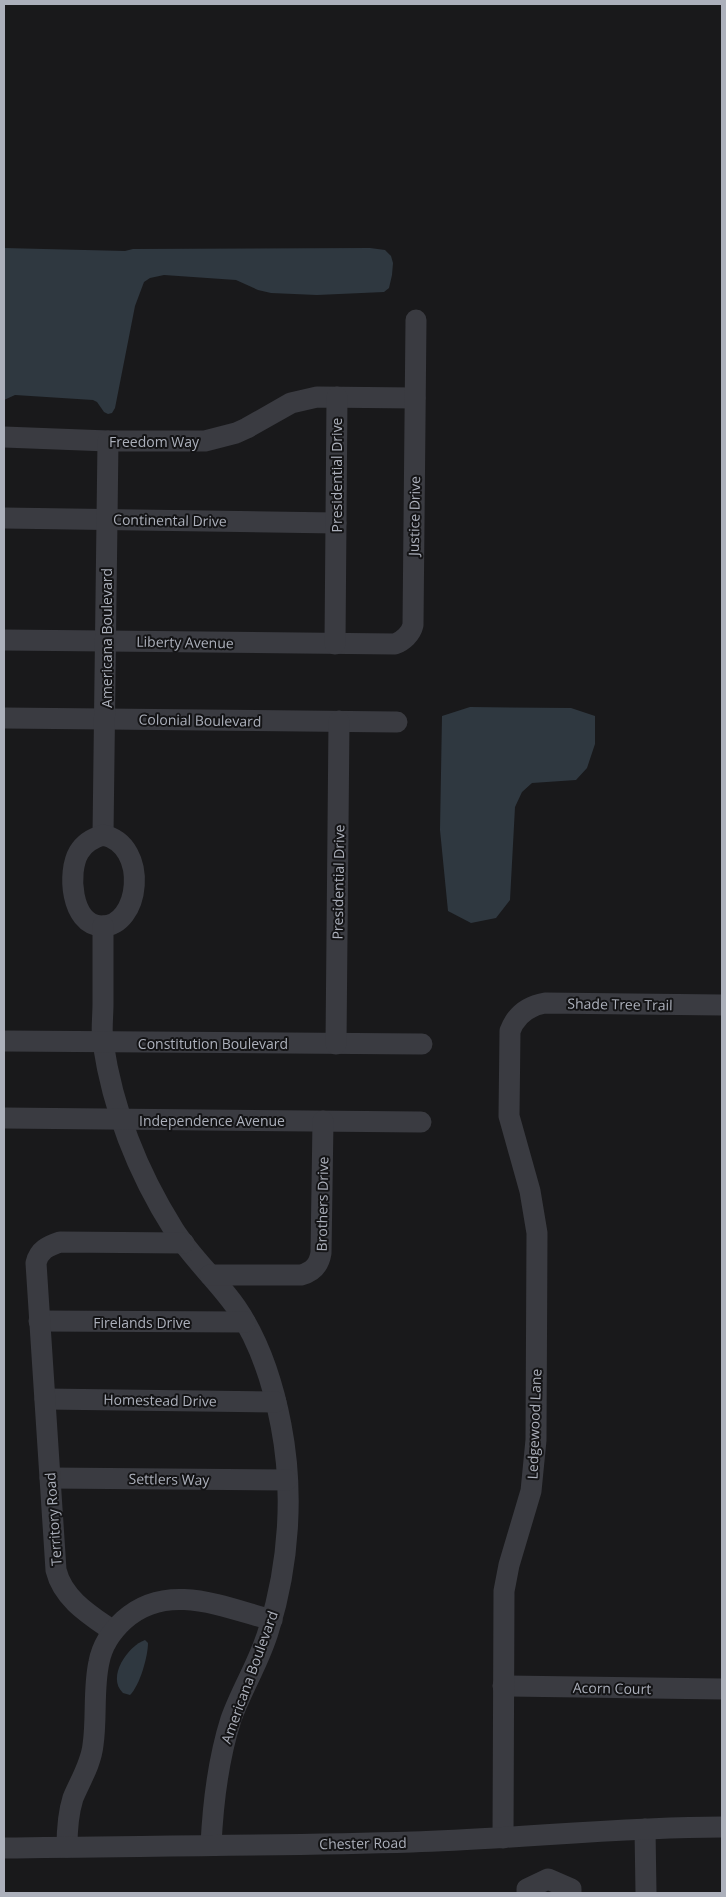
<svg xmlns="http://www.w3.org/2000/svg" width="726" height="1897" viewBox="0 0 726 1897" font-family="'Open Sans',sans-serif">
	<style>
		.water { fill: #2f3840 }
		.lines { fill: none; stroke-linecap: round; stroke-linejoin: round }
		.minor { stroke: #3a3b41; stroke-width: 21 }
		.labels { text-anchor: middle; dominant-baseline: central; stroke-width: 4; stroke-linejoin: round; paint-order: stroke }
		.street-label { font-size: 14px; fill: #acb0bb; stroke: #141416 }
	</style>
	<rect width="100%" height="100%" fill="#19191b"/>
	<g class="water">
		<polygon points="4,248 125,251 133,249 370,248 385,250 391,256 393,263 392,275 389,288 384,292 317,295 271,293 258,290 236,280 164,275 150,278 144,282 135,306 115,408 112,413 108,414 104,412 97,402 93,400 15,395 4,400"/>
		<polygon points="470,707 571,708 595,716 595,744 587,768 576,780 532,783 522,792 515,807 510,900 496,918 471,923 448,911 440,830 442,716"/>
		<path d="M145 1640 148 1643C148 1656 140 1685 130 1695L123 1693C106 1677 128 1646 145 1640Z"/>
	</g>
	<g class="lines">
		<g class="minor">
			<polyline points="4,437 108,441 205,441 236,433 247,428 291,403 317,397 415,398"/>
			<polyline points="4,518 336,523"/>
			<path d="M4 640 395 644C403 641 411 634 413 625L416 320"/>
			<polyline points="335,644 337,397"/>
			<polyline points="4,718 397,722"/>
			<polyline points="103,835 108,441"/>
			<path d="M103 835C150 845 140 928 101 926 71 924 67 872 79 852 85 842 93 838 103 835Z"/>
			<path d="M103 926C103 952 103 978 103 1004 103 1017 101 1031 103 1043 113 1110 138 1173 174 1230 192 1258 217 1280 236 1307 260 1342 273 1383 281 1425 294 1492 289 1564 269 1629 260 1661 242 1688 231 1719 218 1760 213 1802 211 1845"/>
			<polyline points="4,1041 422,1044"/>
			<polyline points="336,1044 339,721"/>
			<polyline points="4,1118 421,1122"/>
			<path d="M210 1275H301C313 1272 319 1265 321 1253L323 1121"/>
			<polyline points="39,1321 245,1322"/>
			<polyline points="45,1399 276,1402"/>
			<polyline points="50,1478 287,1480"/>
			<path d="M113 1631C90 1615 63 1599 56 1570L36 1263C39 1250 48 1246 60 1242L184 1243"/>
			<polyline points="503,1686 722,1689"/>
			<polyline points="645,1829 646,1893"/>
			<path d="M503 1838 504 1591 509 1565 531 1491 536 1440 537 1233 530 1191 509 1116 510 1031C516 1015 528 1006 545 1003L722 1005"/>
			<path d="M67 1847C67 1830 68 1814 73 1798 80 1781 91 1764 93 1745 97 1718 93 1689 99 1662 102 1646 112 1631 124 1620 167 1581 223 1607 272 1620"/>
			<path d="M4 1848C140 1846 276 1846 412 1842 516 1839 619 1827 722 1827"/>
			<polyline points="527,1893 527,1889 548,1879 571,1889 571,1893"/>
		</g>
	</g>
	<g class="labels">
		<g class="street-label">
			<text x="154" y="441">Freedom Way</text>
			<text transform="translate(336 475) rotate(-90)">Presidential Drive</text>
			<text transform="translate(414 516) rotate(-89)">Justice Drive</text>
			<text transform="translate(170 520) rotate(1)">Continental Drive</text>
			<text transform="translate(106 638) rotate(-90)">Americana Boulevard</text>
			<text transform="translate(185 642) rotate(1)">Liberty Avenue</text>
			<text transform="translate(200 720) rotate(1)">Colonial Boulevard</text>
			<text transform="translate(338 882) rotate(-89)">Presidential Drive</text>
			<text transform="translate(620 1004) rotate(1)">Shade Tree Trail</text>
			<text x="213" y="1043">Constitution Boulevard</text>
			<text x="212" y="1120">Independence Avenue</text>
			<text transform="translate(322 1204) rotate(-89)">Brothers Drive</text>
			<text x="142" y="1322">Firelands Drive</text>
			<text transform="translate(160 1400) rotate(1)">Homestead Drive</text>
			<text transform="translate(534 1424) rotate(-88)">Ledgewood Lane</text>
			<text transform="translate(169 1479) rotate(1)">Settlers Way</text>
			<text transform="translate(53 1519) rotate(-94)">Territory Road</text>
			<text transform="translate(249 1677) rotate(-70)">Americana Boulevard</text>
			<text transform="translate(612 1688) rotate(1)">Acorn Court</text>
			<text transform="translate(363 1843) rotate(-1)">Chester Road</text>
		</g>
	</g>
	<rect width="726" height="1897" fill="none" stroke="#acb0bb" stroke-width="10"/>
</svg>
